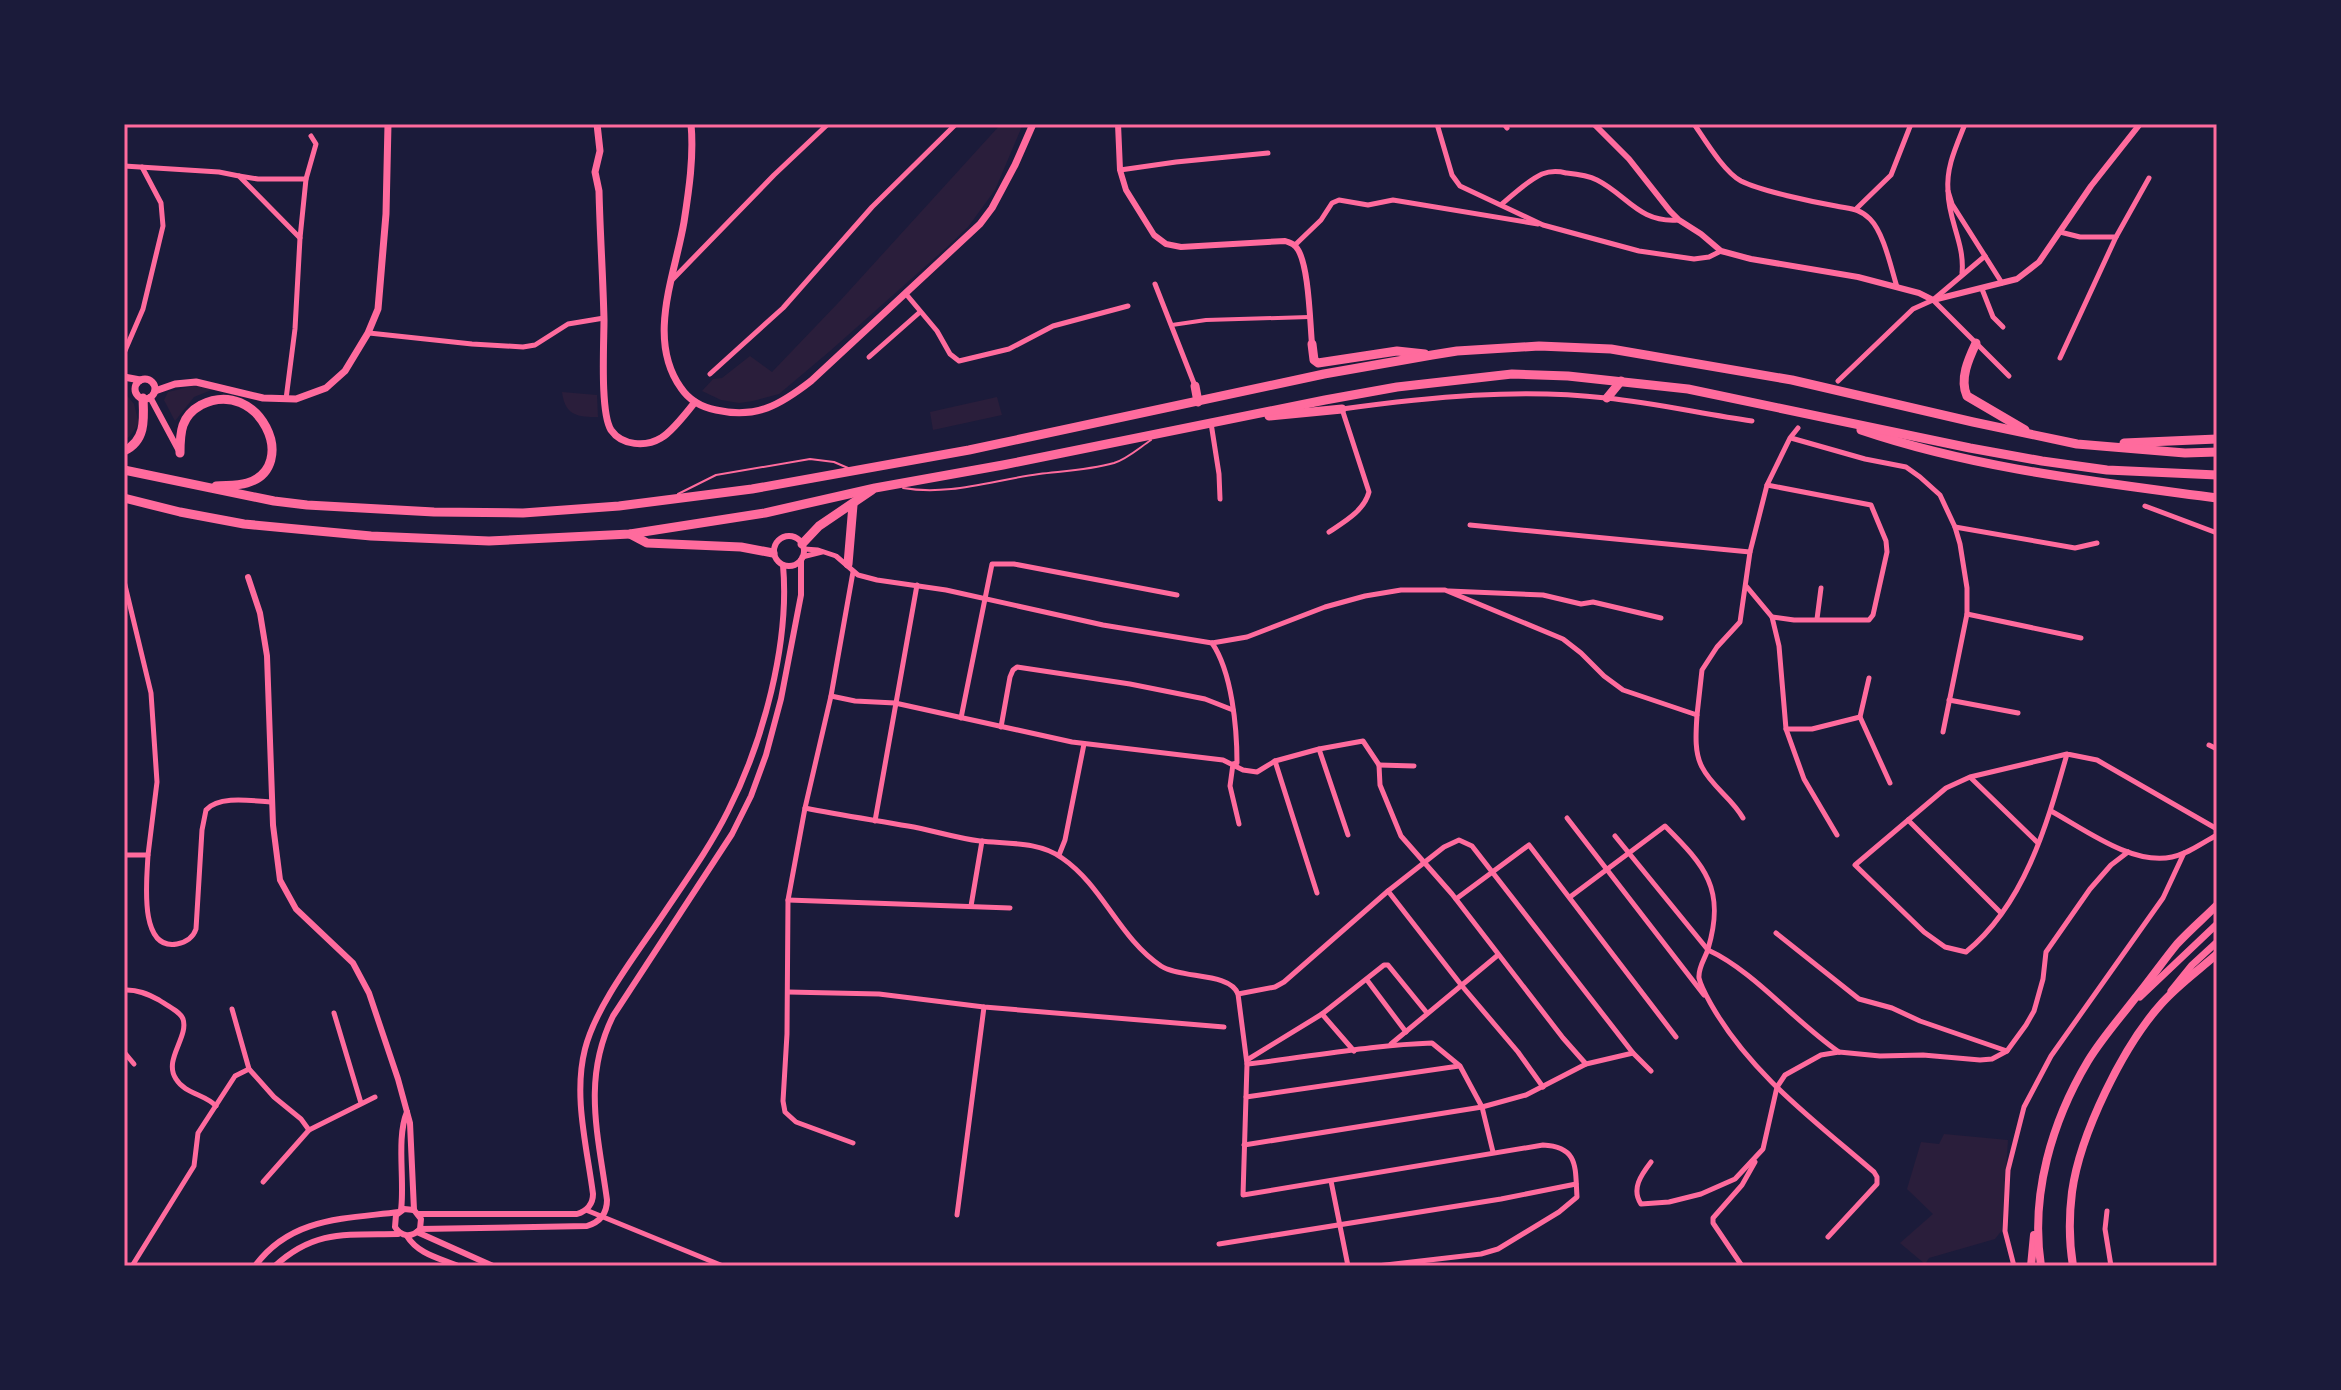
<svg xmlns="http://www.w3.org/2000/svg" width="2341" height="1390" viewBox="0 0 2341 1390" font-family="'Times New Roman',serif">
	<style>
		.green { fill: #2a1e3b }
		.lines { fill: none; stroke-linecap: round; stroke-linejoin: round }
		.service { stroke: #ff6b9d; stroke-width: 2 }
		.pedestrian { stroke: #ff6b9d; stroke-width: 4 }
		.minor { stroke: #ff6b9d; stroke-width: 5 }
		.tertiary { stroke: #ff6b9d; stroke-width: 6 }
		.secondary { stroke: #ff6b9d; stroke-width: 7 }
		.primary { stroke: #ff6b9d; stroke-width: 7 }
		.trunk { stroke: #ff6b9d; stroke-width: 8 }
		.motorway { stroke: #ff6b9d; stroke-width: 9 }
		.neatline { fill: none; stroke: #ff6b9d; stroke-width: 3 }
	</style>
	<rect width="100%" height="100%" fill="#1b1b3a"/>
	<g class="green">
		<polygon points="1001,124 1023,124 995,190 968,227 946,248 830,351 779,394 753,401 739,403 721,400 702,391 713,379 722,378 750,356 772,372 839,302"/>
		<polygon points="193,386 214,389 194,397 175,421 164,400 168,392"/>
		<polygon points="124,392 134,404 139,424 129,437 124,440"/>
		<path d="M562 392 597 395 598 417C578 417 565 416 562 392Z"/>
		<polygon points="997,397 1002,415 933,430 930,412"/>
		<polygon points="1944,1134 2008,1140 2002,1230 1995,1239 1929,1258 1925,1264 1900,1243 1933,1214 1907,1189 1921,1142 1939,1144"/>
	</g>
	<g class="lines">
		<g class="service">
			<path d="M903 488C950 496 993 480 1039 474 1064 471 1089 470 1114 463 1127 459 1139 448 1151 440"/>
			<polyline points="678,494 716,475 810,459 834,462 848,468"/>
		</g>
		<polyline class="pedestrian" points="1172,325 1206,320 1309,317"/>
		<g class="minor">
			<polyline points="1437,124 1452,175 1460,186 1543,225 1639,251 1694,259 1709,257 1721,251"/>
			<polyline points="1504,124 1507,128"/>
			<path d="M1694 124C1705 140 1724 172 1741 181 1761 191 1813 202 1836 206 1850 209 1859 208 1870 219 1884 233 1891 268 1897 287"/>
			<polyline points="124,166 219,172 239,176 300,238 295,329 286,399"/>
			<polyline points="1120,170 1176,162 1268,153"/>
			<polyline points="239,176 258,179 306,179"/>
			<path d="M1948 191C1946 167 1956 147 1965 124"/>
			<path d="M1502 204C1514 194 1527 181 1542 174 1550 171 1558 171 1566 173 1576 174 1587 175 1597 180 1627 195 1639 223 1678 220"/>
			<polyline points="1856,209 1891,175 1911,124"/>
			<polyline points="2060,232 2080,237 2116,237 2149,178"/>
			<polyline points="300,238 306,179 316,144 311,136"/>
			<polyline points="1295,245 1321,220 1332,203 1339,200 1368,205 1393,200 1538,224"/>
			<path d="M1962 273C1965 244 1948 220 1948 191L1952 204 2002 283"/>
			<polyline points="673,279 774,175 828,124"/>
			<polyline points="1155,284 1195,386"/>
			<polyline points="1982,289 1993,317 2003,327"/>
			<polyline points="906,294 937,331 950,354 959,361 1009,349 1053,326 1128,306"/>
			<polyline points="1933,300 2009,376"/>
			<polyline points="369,333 472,344 523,347 535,345 568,324 604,318"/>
			<polyline points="124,353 143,309 163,226 161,203 142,167"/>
			<polyline points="869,357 920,312"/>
			<polyline points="2060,358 2116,237"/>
			<polyline points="710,374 783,308 872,207 956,124"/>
			<polyline points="1838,381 1913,309 1933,300 1985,256"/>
			<polyline points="1211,423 1219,474 1220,499"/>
			<polyline points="1791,438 1865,459 1906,467 1920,477 1940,495 1955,527 1960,544 1967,588 1967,614 1943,732"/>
			<polyline points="1767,485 1871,505 1886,541 1887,552 1873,615 1869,620 1794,620 1772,617"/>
			<polyline points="2145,506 2217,533"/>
			<polyline points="1470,525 1750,552"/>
			<polyline points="1955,527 2075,548 2097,543"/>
			<path d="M1329 532C1344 522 1364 511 1369 492L1342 409C1429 397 1519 388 1606 398 1655 403 1703 414 1752 421"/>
			<polyline points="804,549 818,550 836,556 858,575 877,580 946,590 1103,625 1212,643 1247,637 1325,607 1365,596 1401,590 1445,590 1563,639 1581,653 1604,676 1623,690 1697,715 1702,670 1717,647 1740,622 1750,552 1767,485 1790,438 1798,428"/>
			<polyline points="802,557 822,552"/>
			<polyline points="124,581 151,693 157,782 148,855 124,855"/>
			<polyline points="1747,587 1772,617 1779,646 1786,729 1804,779 1837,835"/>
			<polyline points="1449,591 1543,595 1581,604 1593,602 1661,618"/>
			<polyline points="1967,614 2081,638"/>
			<polyline points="1817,619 1821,588"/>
			<path d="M1212 643C1232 672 1237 728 1237 763L1233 764 1230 786 1239 824"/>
			<polyline points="1869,678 1860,717 1890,783"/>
			<polyline points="831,696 855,701 895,703 1072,742 1223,760 1243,770 1257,772 1275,761 1319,749 1363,741 1379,765 1380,785 1401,836 1452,894 1563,1038 1586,1064"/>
			<polyline points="1949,700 2018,713"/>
			<path d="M1697 715C1696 732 1694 752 1702 767 1712 787 1732 798 1743 818"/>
			<polyline points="961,718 992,564 1014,564 1177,595"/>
			<polyline points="1001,727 1010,677 1013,670 1017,667 1130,684 1205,699 1233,710"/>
			<polyline points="1786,729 1812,729 1860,717"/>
			<polyline points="2209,745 2217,749"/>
			<polyline points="1319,749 1348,835"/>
			<path d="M2067 754C2047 824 2025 904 1966 952L1945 947 1924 932 1855 865 1946 788 1970 777 2067 754 2097 760 2217 829"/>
			<polyline points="1275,761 1317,893"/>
			<polyline points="1379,765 1414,766"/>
			<polyline points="1971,778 2038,843"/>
			<path d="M805 808C839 815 874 820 908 826 932 830 955 838 980 841 1006 844 1039 841 1062 858 1103 886 1119 938 1161 966 1181 979 1230 972 1238 994L1247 1064 1243 1195 1543 1145C1579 1147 1575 1167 1577 1197L1559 1212 1498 1249 1481 1254 1377 1266"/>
			<path d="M2051 811C2084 829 2133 866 2172 857 2188 854 2202 843 2217 835"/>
			<polyline points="1567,818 1704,995"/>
			<polyline points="1908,820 2001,913"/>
			<polyline points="875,821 917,585"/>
			<path d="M1615 836 1708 950C1754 971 1795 1022 1839 1052"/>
			<path d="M148 855C147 878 138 951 177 944 187 942 193 938 196 929L202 830 206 810C219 795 253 801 272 802"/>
			<polyline points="1059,855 1065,840 1084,744"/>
			<polyline points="1388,891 1462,986 1518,1052 1543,1087"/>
			<path d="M1570 897 1665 826C1705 866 1726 889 1708 949 1705 959 1698 967 1699 978 1701 987 1707 997 1712 1006 1751 1074 1815 1121 1874 1172L1877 1177V1184L1828 1237"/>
			<polyline points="1456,899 1529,845 1676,1037"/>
			<polyline points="788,900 1010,908"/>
			<polyline points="971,906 982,841"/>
			<polyline points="1776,933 1859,999 1892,1008 1920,1021 2007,1051"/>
			<polyline points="1367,980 1406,1032"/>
			<path d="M124 990C137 989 148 994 159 1000 166 1005 180 1011 183 1019 189 1037 163 1060 176 1079 185 1094 205 1094 216 1106"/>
			<polyline points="788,992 879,994 984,1007 1224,1027"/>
			<polyline points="1238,994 1275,987 1284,982 1388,891 1444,847 1459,840 1472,846 1633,1053 1651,1071"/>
			<polyline points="232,1009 249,1069 274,1097 301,1119 309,1130"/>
			<polyline points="334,1013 361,1103"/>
			<polyline points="1322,1014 1354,1051"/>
			<polyline points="1391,1044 1498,955"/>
			<polyline points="124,1052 134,1064"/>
			<polyline points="1247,1060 1322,1014 1384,965 1388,965 1427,1013"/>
			<path d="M1247 1064C1309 1057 1371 1045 1432 1043L1460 1066 1482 1107 1493 1152"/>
			<polyline points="1246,1097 1459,1066"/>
			<polyline points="853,1143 796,1122 785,1112 783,1101 787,1034 788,900 805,808 831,696 853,572"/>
			<polyline points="1244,1145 1482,1107 1526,1095 1586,1064 1633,1053"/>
			<path d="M1651 1162C1641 1175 1631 1189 1641 1204L1669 1202 1701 1194 1735 1179 1763 1149 1777 1087 1785 1075 1821 1055 1839 1052 1880 1056 1923 1055 1980 1060 1992 1059 2007 1051 2026 1025 2034 1011 2043 979 2046 952 2090 889 2111 865 2128 852"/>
			<polyline points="1331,1181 1348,1266"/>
			<polyline points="263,1182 309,1130 375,1097"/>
			<polyline points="586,1210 723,1266"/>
			<polyline points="2107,1211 2105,1229 2111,1266"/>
			<polyline points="957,1215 984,1007"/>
			<polyline points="1219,1244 1501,1199 1576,1184"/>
			<polyline points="132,1266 194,1166 198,1133 235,1076 249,1069"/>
			<polyline points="1742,1266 1713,1223 1713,1218 1742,1185 1755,1162"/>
			<polyline points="2014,1266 2005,1231 2008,1170 2024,1107 2051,1056 2163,898 2184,853"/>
		</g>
		<g class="tertiary">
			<path d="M1118 124 1120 170 1126 190 1154 235 1166 244 1181 247 1285 241C1290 243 1293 243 1296 247 1309 261 1310 324 1312 344"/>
			<polyline points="1594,124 1629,159 1670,211 1679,220 1701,234 1721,251 1751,259 1858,277 1919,293 1933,300 2017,279 2039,262 2091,186 2140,124"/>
			<polyline points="150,397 179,451"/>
			<circle cx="789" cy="551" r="15"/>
			<polyline points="248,577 260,613 267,656 273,825 280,880 296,909 353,963 369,993 398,1079 410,1123 414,1210"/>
			<path d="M401 1210C405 1181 396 1138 407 1112"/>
			<path d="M418 1214H577C587 1211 593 1204 593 1194 587 1147 573 1096 585 1049 596 1006 635 956 660 919 684 883 709 849 728 811 763 742 790 643 783 565"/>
			<path d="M420 1229 421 1219 414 1210 404 1209 396 1215 395 1227C401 1237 412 1238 420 1229L587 1226C600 1222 607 1213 607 1200 598 1134 582 1079 613 1016L732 834 751 796 766 755 781 699 801 595V560"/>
			<polyline points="417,1232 493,1266"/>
			<path d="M407 1236C418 1254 439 1258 458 1266"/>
			<path d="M255 1266C291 1217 344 1219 399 1212"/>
			<path d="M275 1266C315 1229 348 1235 398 1234"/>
		</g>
		<g class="secondary">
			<path d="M597 124 600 151 595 172 599 191C600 234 603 277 604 320 604 343 600 413 611 430 622 446 646 447 661 438 670 433 688 411 695 402"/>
			<path d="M691 124C694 156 689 190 684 222 675 275 646 339 681 388 689 400 701 407 716 410 757 419 780 405 811 381L980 224 992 208 1015 165 1033 124"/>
			<polyline points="124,377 140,380"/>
			<circle cx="145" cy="389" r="10"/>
			<polyline points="155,391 175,384 196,382 263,398 296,399 326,388 345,371 368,333 378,309 386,214 388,124"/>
		</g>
		<g class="primary">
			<polyline points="2171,991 2192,965 2217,942"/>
			<polyline points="2140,997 2217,924"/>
		</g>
		<g class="trunk">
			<polyline points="2031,1266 2034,1235"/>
			<path d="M2041 1266C2030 1195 2052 1121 2088 1061 2102 1038 2120 1018 2136 997 2150 980 2163 961 2177 944 2190 930 2204 918 2217 905"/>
			<path d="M2073 1266C2069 1242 2069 1216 2072 1192 2080 1134 2123 1046 2162 1003 2178 985 2199 970 2217 954"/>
		</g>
		<g class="motorway">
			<path d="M1976 343C1969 358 1959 379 1967 396L2025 430"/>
			<polyline points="1312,344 1314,360 1318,363 1397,351 1425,354"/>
			<polyline points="1195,386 1198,402"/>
			<polyline points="1607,398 1621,381"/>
			<polyline points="1269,416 1342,409"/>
			<path d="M1861 430C1976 469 2098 482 2217 498"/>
			<polyline points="2124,443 2217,439"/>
			<path d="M124 451C146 441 144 419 143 398"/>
			<path d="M180 453C180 432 181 416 201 405 259 376 301 467 247 483 237 486 226 485 216 486"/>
			<polyline points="124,470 274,501 307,505 434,512 523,513 619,506 752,489 969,450 1324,374 1432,355 1457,351 1539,346 1611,349 1792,380 1973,422 2077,444 2185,453 2217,452"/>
			<polyline points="124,498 180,512 244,524 371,536 489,541 630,534 765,513 875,488 1003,465 1325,400 1397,387 1512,374 1568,376 1688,389 1970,448 2042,461 2107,470 2217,475"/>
			<polyline points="630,534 647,543 741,547 773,553"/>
			<polyline points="802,544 819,526 872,490"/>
			<polyline points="848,564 853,505"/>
		</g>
	</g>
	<rect width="2341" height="1390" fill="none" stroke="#1b1b3a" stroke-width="252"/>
	<rect x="126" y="126" width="2089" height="1138" class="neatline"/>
</svg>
